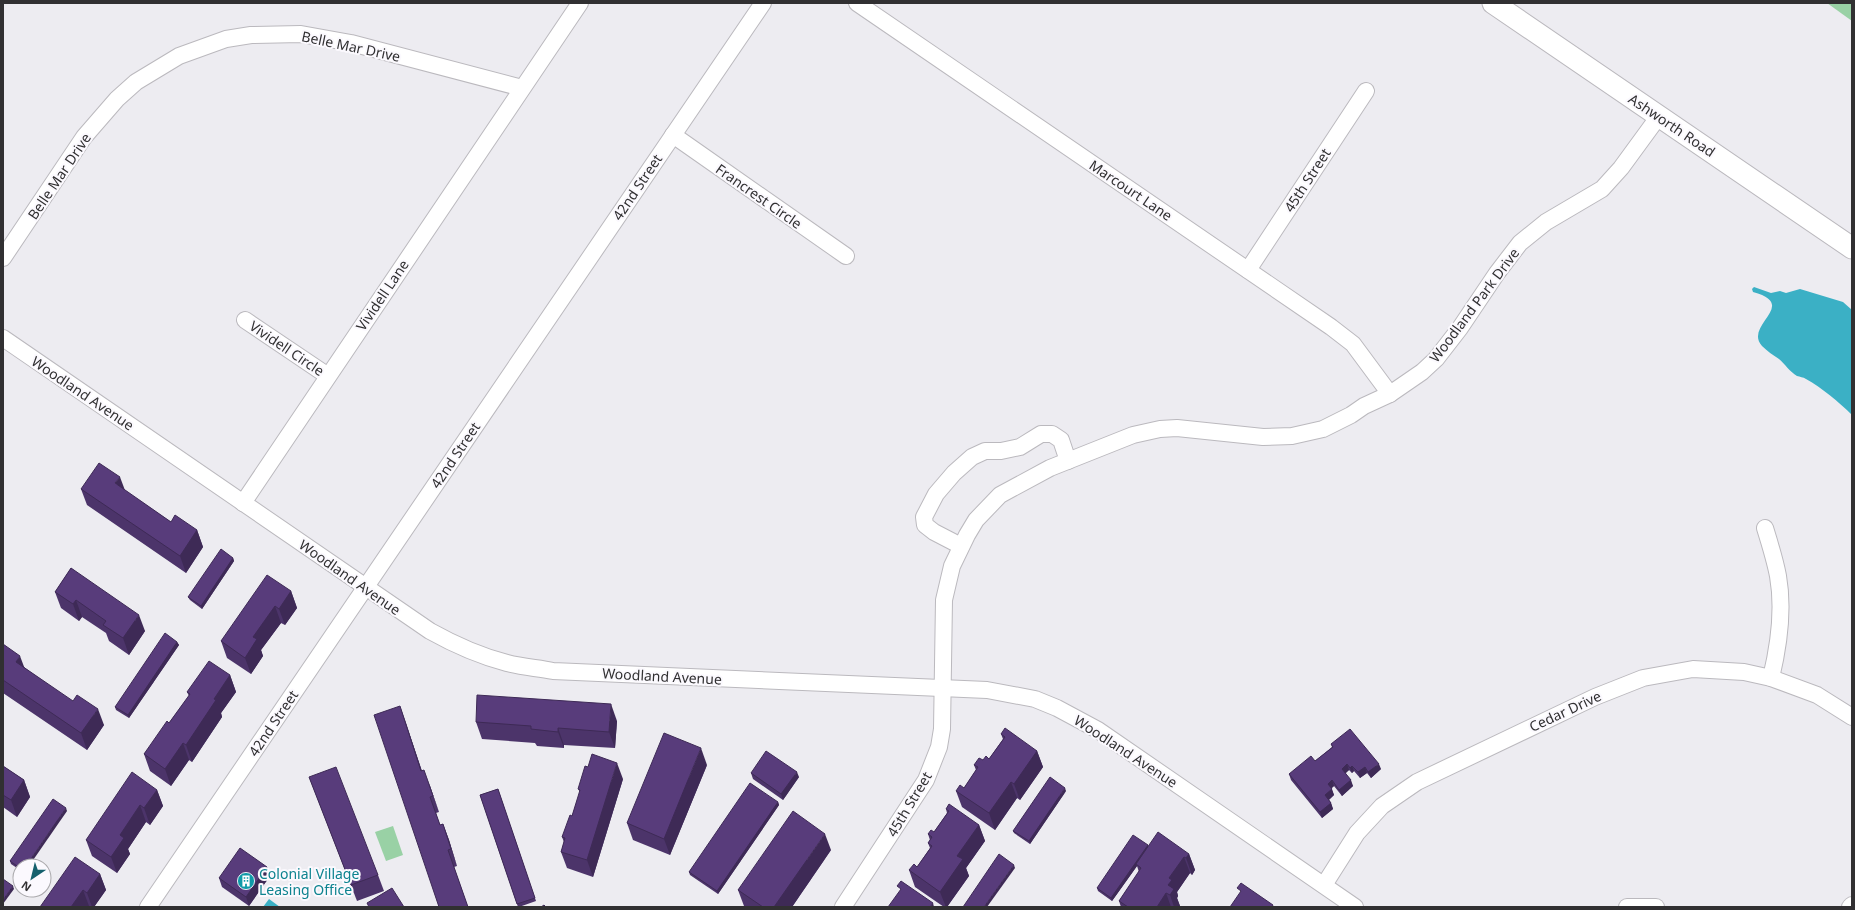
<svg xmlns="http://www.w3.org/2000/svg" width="1855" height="910" viewBox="0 0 1855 910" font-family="'Noto Sans',sans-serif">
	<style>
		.green { fill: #99d1a5 }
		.water { fill: #3bb0c5 }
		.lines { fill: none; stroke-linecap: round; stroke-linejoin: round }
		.minor-casing { stroke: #bbb9be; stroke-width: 18 }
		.major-casing { stroke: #bbb9be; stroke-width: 23 }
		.minor { stroke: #fff; stroke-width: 16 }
		.major { stroke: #fff; stroke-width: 21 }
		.wall { fill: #4c346a }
		.shaded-wall { fill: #3e2a56 }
		.building { fill: #583c7b; stroke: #3e2a56 }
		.labels { text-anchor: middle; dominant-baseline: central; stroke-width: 4; stroke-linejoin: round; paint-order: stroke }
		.street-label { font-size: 14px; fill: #313032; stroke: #fbf9fe }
		.culture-label { font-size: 14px; fill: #0d838f; stroke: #fbf9fe; text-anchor: start }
	</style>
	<rect width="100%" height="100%" fill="#edecf1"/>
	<g class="green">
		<polygon points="1827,3 1852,3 1852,21"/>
		<polygon points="393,826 403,855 386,861 375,832"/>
	</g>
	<g class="water">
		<path d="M1754 287 1771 293 1780 291 1786 293 1800 289 1843 302 1852 310V415C1839 402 1822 388 1806 379 1803 377 1800 377 1797 376 1790 372 1785 364 1779 359 1773 355 1767 351 1762 346 1743 325 1800 305 1753 292L1752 289Z"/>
		<polygon points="269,899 280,907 263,907"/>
	</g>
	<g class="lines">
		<g class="minor-casing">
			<g id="minor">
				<polyline points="857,3 1331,327 1353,344 1390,394"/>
				<polyline points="673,135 846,256"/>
				<polyline points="3,258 84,137 117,99 136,82 179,56 226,39 251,35 301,34 351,43 522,88"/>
				<polyline points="1248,270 1366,91"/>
				<polyline points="245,320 328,376"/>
				<path d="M3 338 430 631C455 645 480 656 507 663 522 667 538 668 553 671L987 690 1035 699 1057 708 1098 730 1355 907"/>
				<polyline points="243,503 580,3"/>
				<path d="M1765 528C1770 544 1775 560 1778 576 1784 610 1779 645 1771 678"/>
				<polyline points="961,546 934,532 925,525 924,517 936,494 954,473 972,457 985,451 1001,451 1020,447 1041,434 1052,434 1061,440 1068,461"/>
				<polyline points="1324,885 1357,833 1382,806 1417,782 1595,697 1643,678 1693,669 1744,672 1771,678 1817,695 1852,717"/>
				<polyline points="148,907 763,3"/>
				<polyline points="843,907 926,780 939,747 942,729 944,600 952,566 967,535 976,520 1000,495 1050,468 1133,435 1160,429 1177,428 1263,437 1292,436 1323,429 1351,415 1364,406 1390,394 1422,372 1436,359 1460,328 1497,273 1520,243 1546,222 1602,189 1621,168 1659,116"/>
				<polyline points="1627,907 1656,907"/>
				<polyline points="1850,907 1852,905"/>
			</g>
		</g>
		<g class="major-casing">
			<polyline id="major" points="1493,3 1852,248"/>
		</g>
		<use href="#minor" class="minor"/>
		<use href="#major" class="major"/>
	</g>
	<g class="wall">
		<polygon points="81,489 124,490 171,522 197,530 203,547 186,573 87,505"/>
		<polygon points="233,558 234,561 202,609 190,600 188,597"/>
		<polygon points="71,568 145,631 129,655 109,641 106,633 82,617 79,621 61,608 55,592"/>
		<polygon points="291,591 297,608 285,625 281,623 261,650 263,656 251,674 227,658 221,641"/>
		<polygon points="177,642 179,645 129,718 116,710 115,707"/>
		<polygon points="3,644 25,668 104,725 87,750 3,693"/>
		<polygon points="230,675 236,692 221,713 222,717 192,762 189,760 171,786 150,771 144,754 169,723 189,696 187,692"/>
		<polygon points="400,706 422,771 430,786 439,812 436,813 440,825 443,824 449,840 457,866 454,867 468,907 439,907"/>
		<polygon points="617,721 615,748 564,745 564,748 537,746 535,743 482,739 476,722"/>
		<polygon points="1001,734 1037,751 1043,767 1020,800 1017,798 995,830 962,807 956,791 964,788 976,770 974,765 983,760 989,759 1003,739"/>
		<polygon points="1331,744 1381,769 1371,778 1367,773 1360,778 1354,771 1352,773 1349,770 1345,773 1353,786 1342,796 1334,786 1331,788 1334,795 1329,800 1331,803 1333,809 1322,818 1291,780 1289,774 1315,761 1332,747"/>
		<polygon points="707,765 670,855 633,840 627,823"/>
		<polygon points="3,766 24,780 30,797 17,817 3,807"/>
		<polygon points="751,773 799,777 783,800 753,779"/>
		<polygon points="309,777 378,875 384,891 357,901"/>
		<polygon points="623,779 593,877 567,868 561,852 564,842 562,837 572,816 580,792 578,789"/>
		<polygon points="498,789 536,901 519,907 518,907 480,795"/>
		<polygon points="157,790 163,806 150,825 146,822 128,849 130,854 117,873 92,856 86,840"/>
		<polygon points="1066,791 1030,844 1014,833 1013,831"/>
		<polygon points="778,802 779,805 718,894 690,875 689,872"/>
		<polygon points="946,809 979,825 985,841 966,868 969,876 947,907 944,907 915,887 909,870 917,867 930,848 928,843 930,840 928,834 934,832 947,813"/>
		<polygon points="67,811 20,866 20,870 11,864 10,861"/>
		<polygon points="1148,845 1148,847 1189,854 1195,870 1192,875 1190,873 1177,892 1178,896 1177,898 1180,906 1179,907 1121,907 1119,901 1139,872 1137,866 1112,901 1098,891 1097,888"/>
		<polygon points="831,850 792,907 745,907 744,906 738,890"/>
		<polygon points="267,867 270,876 249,906 222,887 219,878"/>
		<polygon points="100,874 106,890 94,907 89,906 40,907"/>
	</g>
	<g class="shaded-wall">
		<polygon points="120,477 126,493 115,483"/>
		<polygon points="197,530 203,547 186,573 180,556"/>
		<polygon points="233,558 234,561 202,609 201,606"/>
		<polygon points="291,591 297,608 285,625 279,609"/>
		<polygon points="76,600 82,617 79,621 73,604"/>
		<polygon points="275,606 281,623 261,650 263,656 251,674 245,658 253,637"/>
		<polygon points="139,615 145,631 129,655 123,638"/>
		<polygon points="177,642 179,645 129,718 128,715"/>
		<polygon points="20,656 26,672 16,662"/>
		<polygon points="230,675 236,692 221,713 222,717 192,762 186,745 214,699"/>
		<polygon points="611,704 617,721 615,748 609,732"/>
		<polygon points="400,706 406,723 427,787 421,771"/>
		<polygon points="98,709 104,725 87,750 81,733"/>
		<polygon points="558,728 564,745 564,748 558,732"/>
		<polygon points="183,743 189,760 171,786 165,769"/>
		<polygon points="701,748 707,765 670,855 664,839"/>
		<polygon points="1037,751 1043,767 1020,800 1014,784"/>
		<polygon points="617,763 623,779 593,877 587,860"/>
		<polygon points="1347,764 1349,770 1344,775 1342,769"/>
		<polygon points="1379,764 1381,769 1371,778 1368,772"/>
		<polygon points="1352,766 1354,771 1352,773 1350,768"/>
		<polygon points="1365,767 1367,773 1360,778 1358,772"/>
		<polygon points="424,770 430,786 439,812 433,796"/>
		<polygon points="797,772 799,777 783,800 781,794"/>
		<polygon points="24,780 30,797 17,817 11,800"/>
		<polygon points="1332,780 1334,786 1330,790 1328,784"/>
		<polygon points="1351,780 1353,786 1342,796 1339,790"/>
		<polygon points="1011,782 1017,798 995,830 989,813"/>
		<polygon points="1065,788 1066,791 1030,844 1029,841"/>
		<polygon points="1332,789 1334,795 1327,801 1325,795"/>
		<polygon points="157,790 163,806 150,825 144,808"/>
		<polygon points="778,802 779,805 718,894 717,891"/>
		<polygon points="1331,803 1333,809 1322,818 1320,812"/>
		<polygon points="140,805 146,822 128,849 130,854 117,873 111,857 120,835"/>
		<polygon points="66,808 67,811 29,866 26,866"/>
		<polygon points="443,824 449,840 457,866 451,849"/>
		<polygon points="979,825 985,841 966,868 969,876 947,907 946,907 940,892 957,856"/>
		<polygon points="825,834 831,850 792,907 774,907"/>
		<polygon points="1148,845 1149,848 1136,864 1137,866 1112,901 1111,898"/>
		<polygon points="1189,854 1195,870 1192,875 1186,858"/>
		<polygon points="1184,857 1190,873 1177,892 1178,896 1177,898 1180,906 1179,907 1174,907 1170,895 1168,885 1169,878"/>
		<polygon points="1014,865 1015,868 987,907 984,907"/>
		<polygon points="267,867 270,876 249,906 246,897"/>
		<polygon points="100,874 106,890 94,907 92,907 87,893"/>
		<polygon points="13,886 14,889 3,904 3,900"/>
		<polygon points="83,890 89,906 89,907 71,907"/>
		<polygon points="1166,893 1171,907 1157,907"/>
		<polygon points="933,903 934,907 930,907"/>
	</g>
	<g class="building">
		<polygon points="99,463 120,477 115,483 171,522 175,515 197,530 180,556 81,489"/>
		<polygon points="221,549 233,558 201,606 188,597"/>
		<polygon points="71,568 139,615 123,638 103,625 106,621 76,600 73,604 55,592"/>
		<polygon points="267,575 291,591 279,609 275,606 253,637 257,639 245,658 221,641"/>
		<polygon points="165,633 177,642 128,715 115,707"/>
		<polygon points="3,644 20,656 16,662 73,701 77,695 98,709 81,733 3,680"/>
		<polygon points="209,661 230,675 214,699 216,700 186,745 183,743 165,769 144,754 167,721 169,723 190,694 187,692"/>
		<polygon points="477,695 611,704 609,732 558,728 558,732 531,729 531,726 476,722"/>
		<polygon points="400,706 421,771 424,770 433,796 430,797 440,825 443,824 451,849 448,850 468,907 439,907 374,715"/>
		<polygon points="1005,728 1037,751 1014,784 1011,782 989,813 956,791 960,785 964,788 978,767 974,765 979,758 983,760 986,756 989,759 1005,737 1001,734"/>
		<polygon points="1350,729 1379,764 1368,772 1365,767 1358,772 1352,766 1350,768 1347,764 1342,769 1351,780 1339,790 1332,780 1328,784 1332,789 1325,795 1331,803 1320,812 1289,774 1311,756 1315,761 1333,747 1331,744"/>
		<polygon points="664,733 701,748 664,839 627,823"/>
		<polygon points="766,751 797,772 781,794 751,773"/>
		<polygon points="592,754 617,763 587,860 561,852 565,838 562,837 570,815 572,816 580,790 578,789 585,766 588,767"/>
		<polygon points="3,766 24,780 11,800 3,795"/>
		<polygon points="336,767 378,875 351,885 309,777"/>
		<polygon points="132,772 157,790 144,808 140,805 120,835 124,838 111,857 86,840"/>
		<polygon points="1050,777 1065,788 1029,841 1013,831"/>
		<polygon points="750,783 778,802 717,891 689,872"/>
		<polygon points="498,789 535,898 517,904 480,795"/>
		<polygon points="53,799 66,808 26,866 20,866 20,868 10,861"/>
		<polygon points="949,804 979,825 957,856 963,859 940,892 909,870 914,864 917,867 932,846 928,843 932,837 928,834 931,830 934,832 949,811 946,809"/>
		<polygon points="793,811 825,834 774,907 763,907 738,890"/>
		<polygon points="1158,832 1189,854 1186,858 1184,857 1169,878 1172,880 1168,885 1174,889 1170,895 1166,893 1157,907 1128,907 1119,901 1141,868 1136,864"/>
		<polygon points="1133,835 1148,845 1111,898 1097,888"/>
		<polygon points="240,848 267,867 246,897 219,878"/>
		<polygon points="999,854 1014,865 984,907 963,907"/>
		<polygon points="75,857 100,874 87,893 83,890 71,907 40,907"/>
		<polygon points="3,879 13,886 3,900"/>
		<polygon points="901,881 933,903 930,907 888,907 901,889 897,886"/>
		<polygon points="1241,883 1273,905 1272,907 1230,907 1241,891 1237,888"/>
		<polygon points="392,888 404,907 369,907 367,903"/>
		<polygon points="544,905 546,907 541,907"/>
	</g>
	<defs>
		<g id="building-disc" transform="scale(0.9)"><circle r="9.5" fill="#0f9aa8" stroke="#fbf9fe"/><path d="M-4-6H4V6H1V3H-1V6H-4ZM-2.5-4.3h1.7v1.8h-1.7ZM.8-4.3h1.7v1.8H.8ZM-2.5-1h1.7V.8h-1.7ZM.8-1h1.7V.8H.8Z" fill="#fff"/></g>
	</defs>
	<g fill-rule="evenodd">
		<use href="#building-disc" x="246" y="881"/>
	</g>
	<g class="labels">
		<g class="street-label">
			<text transform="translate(351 46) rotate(12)">Belle Mar Drive</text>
			<text transform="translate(1672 125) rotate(34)">Ashworth Road</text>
			<text transform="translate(59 176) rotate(-56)">Belle Mar Drive</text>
			<text transform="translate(1307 180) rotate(-57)">45th Street</text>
			<text transform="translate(637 187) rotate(-56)">42nd Street</text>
			<text transform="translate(1131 190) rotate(34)">Marcourt Lane</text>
			<text transform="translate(759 196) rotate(35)">Francrest Circle</text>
			<text transform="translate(382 295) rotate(-56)">Vividell Lane</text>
			<text transform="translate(1474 305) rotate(-53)">Woodland Park Drive</text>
			<text transform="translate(287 348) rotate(34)">Vividell Circle</text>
			<text transform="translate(83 393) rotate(34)">Woodland Avenue</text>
			<text transform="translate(455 455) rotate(-56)">42nd Street</text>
			<text transform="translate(350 577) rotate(35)">Woodland Avenue</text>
			<text transform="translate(662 676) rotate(3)">Woodland Avenue</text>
			<text transform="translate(1565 711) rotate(-25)">Cedar Drive</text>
			<text transform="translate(273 723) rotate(-56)">42nd Street</text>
			<text transform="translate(1126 751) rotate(33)">Woodland Avenue</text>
			<text transform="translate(909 804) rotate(-59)">45th Street</text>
		</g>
		<g class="culture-label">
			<text x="259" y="873">Colonial Village<tspan x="259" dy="16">Leasing Office</tspan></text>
		</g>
	</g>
	<rect width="1855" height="910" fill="none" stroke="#313032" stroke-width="8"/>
	<g transform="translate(32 878) rotate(215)"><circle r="19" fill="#fbf9fe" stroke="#aaa9ac"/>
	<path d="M0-3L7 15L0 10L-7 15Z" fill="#15606d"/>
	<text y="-6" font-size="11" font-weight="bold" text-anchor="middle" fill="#313032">N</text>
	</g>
</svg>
